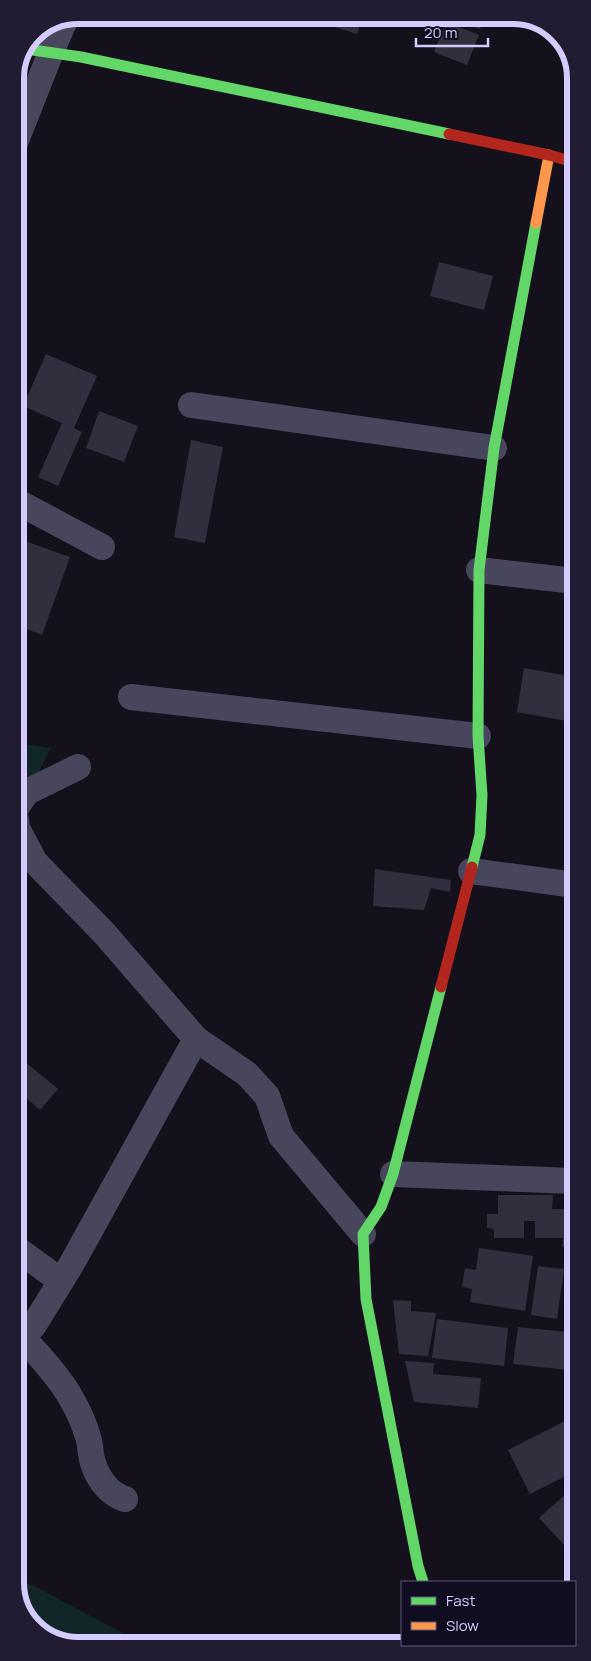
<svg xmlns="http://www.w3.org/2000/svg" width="591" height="1661" viewBox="0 0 591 1661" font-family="Manrope,sans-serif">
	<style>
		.green { fill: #112628 }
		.building { fill: #322e3e }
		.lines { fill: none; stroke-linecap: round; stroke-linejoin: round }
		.street { stroke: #48465c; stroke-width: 26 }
		.fast { stroke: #63d668; stroke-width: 11 }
		.slow { stroke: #ff974d; stroke-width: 11 }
		.jam { stroke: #b3261e; stroke-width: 11 }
		.rim { fill: none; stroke: #d4ccfe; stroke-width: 6 }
	</style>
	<rect width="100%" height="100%" fill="#14111c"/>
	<g class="green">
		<polygon points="16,743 51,748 16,817"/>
		<polygon points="17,1579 38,1588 147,1646 74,1646 37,1631 17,1600"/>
	</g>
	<g class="building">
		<polygon points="315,15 363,15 357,34 314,20"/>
		<polygon points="445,15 485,15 480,29 445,17"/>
		<polygon points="446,22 479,35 467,65 434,52"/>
		<polygon points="439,262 493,276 484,310 430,296"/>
		<polygon points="46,354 97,376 74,428 82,432 58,486 38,477 62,423 23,406"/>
		<polygon points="99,411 138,426 124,462 86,448"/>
		<polygon points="191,440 223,447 205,543 174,537"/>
		<polygon points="25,541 70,557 42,635 16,625 16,565"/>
		<polygon points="16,657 27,661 16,693"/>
		<polygon points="524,668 575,677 575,705 572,722 517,712"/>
		<polygon points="375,869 451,880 450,892 431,888 424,910 373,906"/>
		<polygon points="19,1057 58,1089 40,1110 17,1090 16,1060"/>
		<polygon points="498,1195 553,1195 552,1209 573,1209 573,1247 562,1247 563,1238 535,1238 535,1221 524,1221 524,1238 494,1238 494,1229 487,1228 487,1214 498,1214"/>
		<polygon points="479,1248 533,1256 525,1311 470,1302 472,1289 462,1287 465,1268 476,1270"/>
		<polygon points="538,1266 564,1269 557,1319 531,1315"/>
		<polygon points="17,1272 27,1283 17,1293"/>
		<polygon points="393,1300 411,1301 411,1311 436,1313 428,1356 399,1354"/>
		<polygon points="437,1319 508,1328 504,1366 432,1358"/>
		<polygon points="518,1327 576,1333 576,1371 513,1364"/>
		<polygon points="405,1361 434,1363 433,1374 481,1378 478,1408 414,1402"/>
		<polygon points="571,1418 576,1426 576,1471 530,1494 508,1450"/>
		<polygon points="576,1485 576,1543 569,1550 539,1518"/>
	</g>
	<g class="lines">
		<g class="street">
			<polyline points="15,143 51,52 65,20"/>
			<polyline points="191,405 494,448"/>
			<polyline points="16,501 102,547"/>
			<polyline points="479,570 575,581"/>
			<polyline points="131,697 478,736"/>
			<polyline points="16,808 27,792 78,767"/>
			<polyline points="16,820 17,828 35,862 104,933 196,1039 247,1074 267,1096 281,1136 363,1234"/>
			<polyline points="471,871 575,885"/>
			<polyline points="393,1174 575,1181"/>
			<polyline points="17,1249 61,1281"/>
			<path d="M23 1338C39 1355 60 1378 71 1398 78 1410 84 1423 88 1437 91 1445 90 1455 93 1463 98 1479 109 1494 125 1499"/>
			<polyline points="17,1343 34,1325 71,1265 196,1039"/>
		</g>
		<g class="fast">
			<polyline points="26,49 81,57 449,134"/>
			<polyline points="472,867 480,835 482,795 478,736 479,570 494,448 536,223"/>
			<polyline points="423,1582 418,1566 366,1299 363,1234 381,1207 393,1174 441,987"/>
		</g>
		<polyline class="slow" points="536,223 549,155"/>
		<g class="jam">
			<polyline points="449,134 549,155 574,162"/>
			<polyline points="441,987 472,867"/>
		</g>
	</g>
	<path d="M0 0H591V1661H0ZM78 24H513A54 54 0 0 1 567 78V1583A54 54 0 0 1 513 1637H78A54 54 0 0 1 24 1583V78A54 54 0 0 1 78 24Z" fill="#211c32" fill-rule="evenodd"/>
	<path class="rim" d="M78 24H513A54 54 0 0 1 567 78V1583A54 54 0 0 1 513 1637H78A54 54 0 0 1 24 1583V78A54 54 0 0 1 78 24Z"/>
	<rect x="401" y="1581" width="175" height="65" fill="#110d20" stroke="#5f5979"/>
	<rect x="411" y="1597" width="25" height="8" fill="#63d668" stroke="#5f5979"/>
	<text x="446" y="1606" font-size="15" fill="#d4ccfe">Fast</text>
	<rect x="411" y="1622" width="25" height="8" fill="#ff974d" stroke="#5f5979"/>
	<text x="446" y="1631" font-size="15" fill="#d4ccfe">Slow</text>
	<path d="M416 38v8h72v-8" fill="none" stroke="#d4ccfe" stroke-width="2.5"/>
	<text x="424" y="38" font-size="15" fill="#d4ccfe" stroke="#110d20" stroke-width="4" paint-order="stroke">20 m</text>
</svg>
